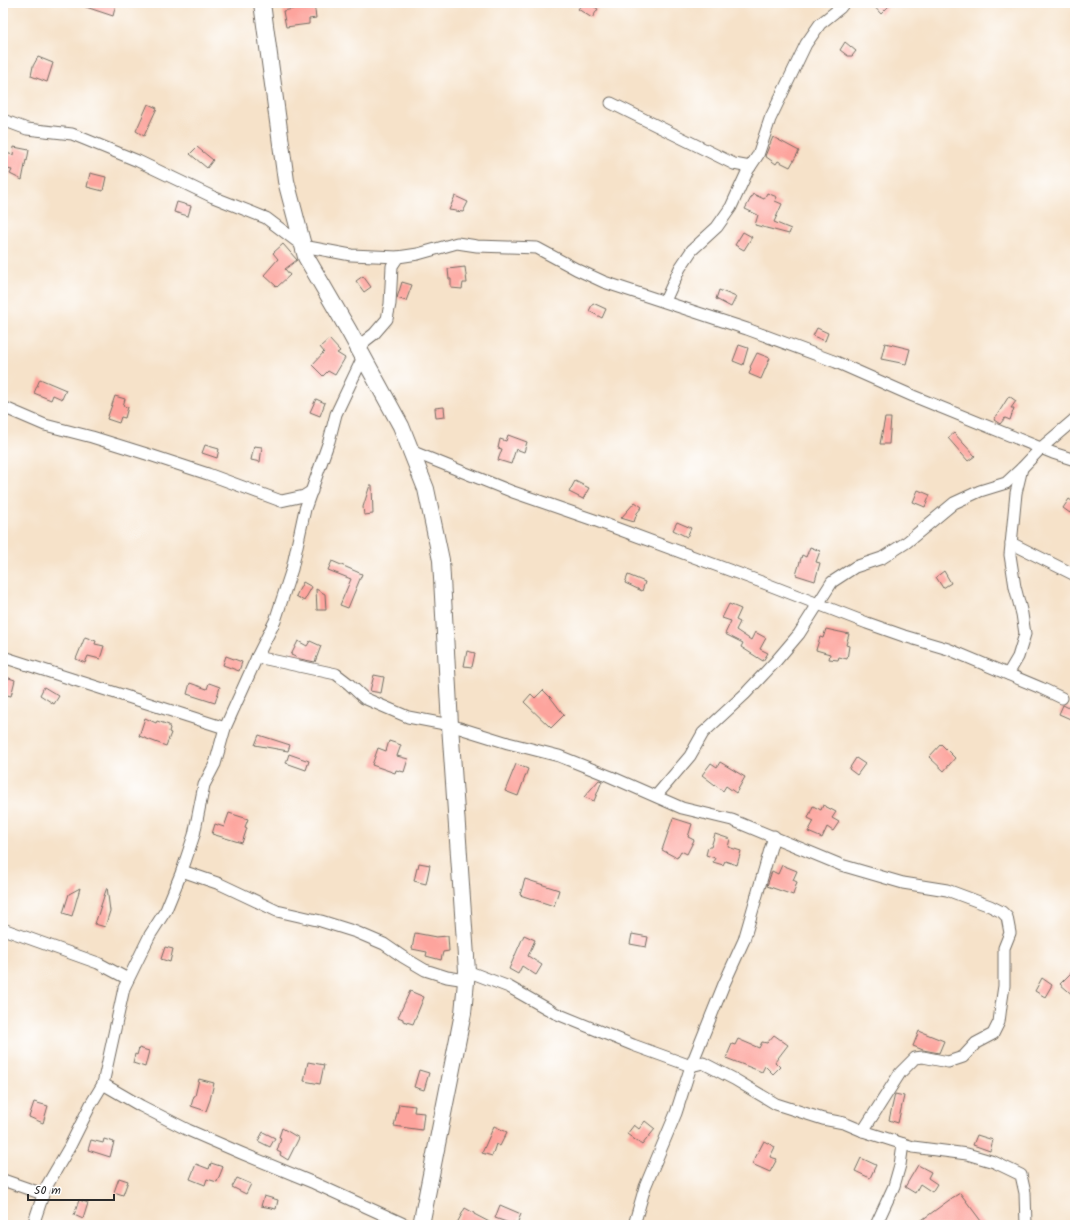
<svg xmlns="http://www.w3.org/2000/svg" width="1078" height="1228" viewBox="0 0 1078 1228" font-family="Kalam,sans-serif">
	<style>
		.building { fill: #fda49d }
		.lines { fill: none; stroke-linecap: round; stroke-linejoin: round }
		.street-casing { stroke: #726b62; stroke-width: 13 }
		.secondary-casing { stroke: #726b62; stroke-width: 18 }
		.street { stroke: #fff; stroke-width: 11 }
		.secondary { stroke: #fff; stroke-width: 16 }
	</style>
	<rect width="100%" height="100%" fill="#fff"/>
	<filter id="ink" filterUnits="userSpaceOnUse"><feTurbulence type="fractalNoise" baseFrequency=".025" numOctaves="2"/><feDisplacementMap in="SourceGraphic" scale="8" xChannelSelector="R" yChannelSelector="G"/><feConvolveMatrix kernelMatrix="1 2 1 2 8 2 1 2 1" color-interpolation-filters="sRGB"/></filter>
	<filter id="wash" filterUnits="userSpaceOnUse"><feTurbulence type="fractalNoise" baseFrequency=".012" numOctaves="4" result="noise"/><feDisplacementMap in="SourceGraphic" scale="16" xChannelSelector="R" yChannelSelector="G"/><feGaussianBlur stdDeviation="0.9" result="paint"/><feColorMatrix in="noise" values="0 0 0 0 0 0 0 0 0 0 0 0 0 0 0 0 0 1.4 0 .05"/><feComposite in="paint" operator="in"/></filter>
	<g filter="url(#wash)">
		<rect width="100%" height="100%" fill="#f6e2c9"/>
		<g id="blocks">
			<g class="building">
				<polygon points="78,3 110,3 116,4 113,16 77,4"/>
				<polygon points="298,3 314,3 316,18 309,19 309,24 286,27 283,11 293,9 292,5"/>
				<polygon points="583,3 588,3 598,9 592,18 578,9"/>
				<polygon points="871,3 892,3 881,14"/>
				<polygon points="845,42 856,51 852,56 848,56 840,50"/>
				<polygon points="38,57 53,63 47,82 31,76 33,66"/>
				<polygon points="148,104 157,108 144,136 136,131"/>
				<polygon points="773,137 799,151 790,167 778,161 776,164 765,156"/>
				<polygon points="14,147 29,150 27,161 26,160 22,180 10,174 12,170 3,168 6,153 13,155"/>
				<polygon points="197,147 213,160 207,168 190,154"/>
				<polygon points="90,173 106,177 103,191 87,187"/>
				<polygon points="767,193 777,197 775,201 782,204 774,222 791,229 789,234 755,225 758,215 745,209 753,194 764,199"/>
				<polygon points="455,196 468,202 463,212 449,210"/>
				<polygon points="177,202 191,206 188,216 174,212"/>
				<polygon points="743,232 752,237 744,250 735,245"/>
				<polygon points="283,244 297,260 285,269 290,275 277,287 264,275 278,259 273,253"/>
				<polygon points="465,267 467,283 463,283 462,289 451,288 451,279 449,279 448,269"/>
				<polygon points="363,276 371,287 364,292 356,281"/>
				<polygon points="402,282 412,285 406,301 397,298"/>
				<polygon points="719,290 736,297 731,307 716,299"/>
				<polygon points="593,303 606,309 602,318 589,311"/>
				<polygon points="817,328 828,333 825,341 813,336"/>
				<polygon points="329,339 340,351 337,353 345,358 335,375 328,371 323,376 312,365 324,352 320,347"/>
				<polygon points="885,343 910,349 906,364 881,359"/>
				<polygon points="739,345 748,348 743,365 733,361"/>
				<polygon points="757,353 770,358 761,379 749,374 751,368 750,367"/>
				<polygon points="40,379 66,390 62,399 53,395 51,400 34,393"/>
				<polygon points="115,396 125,399 123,406 128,407 125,418 121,417 119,423 107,419"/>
				<polygon points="1009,396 1016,401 1011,408 1014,408 1010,420 1005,418 1000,424 994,420"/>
				<polygon points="316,399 325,403 320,416 310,412"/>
				<polygon points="444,407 445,417 436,418 435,408"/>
				<polygon points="885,418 891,418 889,444 880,444"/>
				<polygon points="954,433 975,456 968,461 948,438"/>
				<polygon points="508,435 527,442 524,452 516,449 511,464 498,460 502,449 498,448 500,439 506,441"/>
				<polygon points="205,445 219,449 217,458 202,453"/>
				<polygon points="254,446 262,447 260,462 251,460"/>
				<polygon points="575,481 589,488 583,499 569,492"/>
				<polygon points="370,485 372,485 373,514 364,515 363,507"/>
				<polygon points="918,490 930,495 925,507 913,502"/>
				<polygon points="1069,499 1075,503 1075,506 1070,513 1063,508"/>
				<polygon points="635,502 642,507 637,513 634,522 621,518"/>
				<polygon points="677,522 691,528 687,537 673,530"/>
				<polygon points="810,547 820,551 816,562 820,563 815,581 796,575 802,555 806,557"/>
				<polygon points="332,561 362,574 348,608 340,605 351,579 328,570"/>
				<polygon points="944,571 951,583 943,588 936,577"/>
				<polygon points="628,575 645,582 642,591 625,583"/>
				<polygon points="303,582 312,587 304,601 296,596"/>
				<polygon points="316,589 325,594 326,610 317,610"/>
				<polygon points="729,604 741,609 736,620 740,622 736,630 751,640 755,632 766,638 760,649 768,653 763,661 741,647 743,643 725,634 731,621 722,618"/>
				<polygon points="826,629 849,634 846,645 849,646 847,659 839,657 838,660 829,659 830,654 816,650 820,637 823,638"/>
				<polygon points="85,637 96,641 95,644 104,646 100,659 88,656 85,663 76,659"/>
				<polygon points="298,641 307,646 310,641 321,646 315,662 300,659 291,655"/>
				<polygon points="467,651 475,653 472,667 464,666"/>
				<polygon points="226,656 242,662 239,671 223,665"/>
				<polygon points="374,675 384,677 381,693 370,691"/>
				<polygon points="3,676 15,680 11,696 3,694"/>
				<polygon points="190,683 207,689 209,683 220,687 215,703 187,694"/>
				<polygon points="44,687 59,696 54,704 40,695"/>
				<polygon points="543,690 551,698 564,715 551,728 524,702 531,694 535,698"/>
				<polygon points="1063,705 1075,711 1075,721 1059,714"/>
				<polygon points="145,718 156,723 157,721 169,725 169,727 170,728 169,732 171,733 166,746 139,736"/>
				<polygon points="259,735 290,745 288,751 255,745"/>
				<polygon points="389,741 401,745 397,756 408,759 404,772 396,770 395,773 372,765 378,748 386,751"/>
				<polygon points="941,744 955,758 944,771 929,757"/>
				<polygon points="289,754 309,761 306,770 286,763"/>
				<polygon points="856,758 865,764 857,775 849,769"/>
				<polygon points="720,762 745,777 736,793 726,786 723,791 702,775 711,763 717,767"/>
				<polygon points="516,764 528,769 518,796 505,791"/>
				<polygon points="599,780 602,781 594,801 584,797"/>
				<polygon points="823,805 836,812 832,818 839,822 833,831 827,827 822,838 808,832 814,821 808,818 813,806 821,810"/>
				<polygon points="229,813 248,819 245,827 247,828 242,843 212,834 215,824 224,827"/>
				<polygon points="673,818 692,824 688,837 694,840 687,854 681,851 677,858 662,850"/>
				<polygon points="715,834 730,839 728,847 741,851 737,865 725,861 723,865 713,862 715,858 706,855 708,847 711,847"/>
				<polygon points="419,863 430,865 426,884 414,881 417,868 418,868"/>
				<polygon points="782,865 797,871 793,880 797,882 793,895 767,886 772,871 778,874"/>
				<polygon points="525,879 559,890 554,906 520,895"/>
				<polygon points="107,887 110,911 105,927 95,924"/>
				<polygon points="80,888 72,916 63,913 69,894"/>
				<polygon points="415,933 436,937 448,936 449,951 443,952 441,960 426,956 427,952 412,949"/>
				<polygon points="632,934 648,937 646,947 630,944"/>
				<polygon points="524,935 535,940 528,956 542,965 536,975 522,966 518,974 509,969"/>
				<polygon points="165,947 173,949 170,962 161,959"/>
				<polygon points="1075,969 1075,997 1060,984"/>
				<polygon points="1042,978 1052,985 1045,997 1035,991"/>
				<polygon points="410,991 424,997 413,1024 403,1021 403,1019 398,1017"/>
				<polygon points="919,1031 944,1041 939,1053 923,1050 913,1046"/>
				<polygon points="774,1035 788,1045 775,1062 780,1067 773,1074 765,1066 762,1072 726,1058 732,1044 735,1045 738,1039 759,1048 762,1042 767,1043"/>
				<polygon points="139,1048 149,1051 145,1067 133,1063 135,1054 137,1055"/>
				<polygon points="308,1062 324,1065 320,1084 304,1081"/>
				<polygon points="419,1070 429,1073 424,1090 414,1087"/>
				<polygon points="199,1079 214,1083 210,1100 206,1111 191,1106 194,1096 195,1096"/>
				<polygon points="895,1094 904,1096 898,1123 889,1120"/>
				<polygon points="34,1102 48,1106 43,1123 29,1117"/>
				<polygon points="399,1104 415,1106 414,1112 424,1113 422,1130 394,1126"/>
				<polygon points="645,1121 655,1129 642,1145 627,1134 634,1125 639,1129"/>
				<polygon points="494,1126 507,1132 500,1146 496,1144 492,1156 482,1153"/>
				<polygon points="282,1128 299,1138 288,1160 280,1155 281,1153 277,1151 281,1138 279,1137"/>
				<polygon points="263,1132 275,1138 270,1147 258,1141"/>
				<polygon points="977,1135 993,1140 990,1151 973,1145"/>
				<polygon points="104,1139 114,1142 110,1157 88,1150 91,1140 103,1143"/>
				<polygon points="764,1141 775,1147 770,1157 777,1159 770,1172 752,1164"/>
				<polygon points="861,1158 876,1165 870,1178 855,1171"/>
				<polygon points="211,1163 223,1167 217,1182 207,1179 205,1185 190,1179 196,1164 209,1169"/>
				<polygon points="918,1165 931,1172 928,1178 937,1184 932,1192 920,1184 915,1193 905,1187"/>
				<polygon points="119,1178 128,1181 123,1195 114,1192"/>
				<polygon points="237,1178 251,1184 246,1194 232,1187"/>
				<polygon points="960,1193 984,1225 915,1225 952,1198"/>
				<polygon points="264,1196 278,1200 276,1209 261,1206"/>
				<polygon points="79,1200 88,1203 83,1219 74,1215"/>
				<polygon points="500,1205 521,1214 517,1224 513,1222 512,1224 495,1218"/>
				<polygon points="465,1208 474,1213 474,1214 495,1225 456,1225"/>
			</g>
		</g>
	</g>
	<g filter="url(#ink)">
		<use href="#blocks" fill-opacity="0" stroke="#726b62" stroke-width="1"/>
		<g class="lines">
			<g class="street-casing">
				<g id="street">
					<polyline points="611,103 734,164 750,167"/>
					<polyline points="3,120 27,129 72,134 138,161 213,197 266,218 303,246 351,255 398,257"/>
					<polyline points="665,301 680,268 692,250 717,227 731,207 748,170 758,155 770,119 806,44 820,24 840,8 844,3"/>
					<polyline points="3,407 45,425 92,437 153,456 208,474 281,501 304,496 312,491"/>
					<polyline points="411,451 513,492 594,520 764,583 867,623 904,636 948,649 1041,688 1062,698"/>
					<polyline points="1011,543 1075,575"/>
					<polyline points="3,657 225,728 257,657 336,674 349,684 364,698 408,717 450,725 508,743 559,756 609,776 682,808 732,820 841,865 903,883 947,890 990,906 1002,912 1007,917 1010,933 1004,948 1004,986 1001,1006 999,1022 993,1034 976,1043 963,1057 948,1062 923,1057 915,1058 900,1073 863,1131"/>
					<polyline points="257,657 275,621 292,569 305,509 329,441 336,414 363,357 362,347 365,341 374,334 387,319 390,304 392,266 398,257 418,254 457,243 477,246 537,248 576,269 604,282 747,329 836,362 913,396 1053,453 1075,460"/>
					<polyline points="1008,674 1018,657 1025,634 1022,614 1015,587 1010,555 1016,493 1022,468"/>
					<polyline points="656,796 690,756 703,733 745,694 776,661 799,634 832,582 855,567 882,558 907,542 954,503 980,491 1006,483 1022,468 1041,448 1075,419"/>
					<polyline points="182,871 220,884 277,911 321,921 356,932 384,944 403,957 425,970 447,977 466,980"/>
					<polyline points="3,929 98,963 128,979"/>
					<polyline points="467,971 509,987 555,1013 633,1045 691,1066 703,1063 734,1079 776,1104 823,1119 844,1123 863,1131 913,1147 967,1154 994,1162 1021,1175 1025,1193 1026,1225"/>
					<polyline points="103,1084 141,1106 188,1130 241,1153 314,1183 406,1225"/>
					<polyline points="3,1180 43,1194"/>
					<polyline points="33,1225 45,1189 70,1146 91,1104 103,1084 124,988 150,935 166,910 182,871 194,835 204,785 215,764 225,728"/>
					<polyline points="634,1225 645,1187 676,1113 691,1066 724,984 744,940 774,836"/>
					<polyline points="876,1225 894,1186 900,1165 903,1144"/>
				</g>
			</g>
			<g class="secondary-casing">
				<polyline id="secondary" points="262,3 286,181 306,257 349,331 401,426 426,489 441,560 450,725 467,971 463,1013 421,1225"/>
			</g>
			<use href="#street" class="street"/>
			<use href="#secondary" class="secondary"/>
		</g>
	</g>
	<rect width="1078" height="1228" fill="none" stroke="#fff" stroke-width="16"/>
	<path d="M28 1194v6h86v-6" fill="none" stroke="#2b2b2b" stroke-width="2"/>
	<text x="34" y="1194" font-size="12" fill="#2b2b2b" stroke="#ffffff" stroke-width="3" paint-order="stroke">50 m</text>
</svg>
